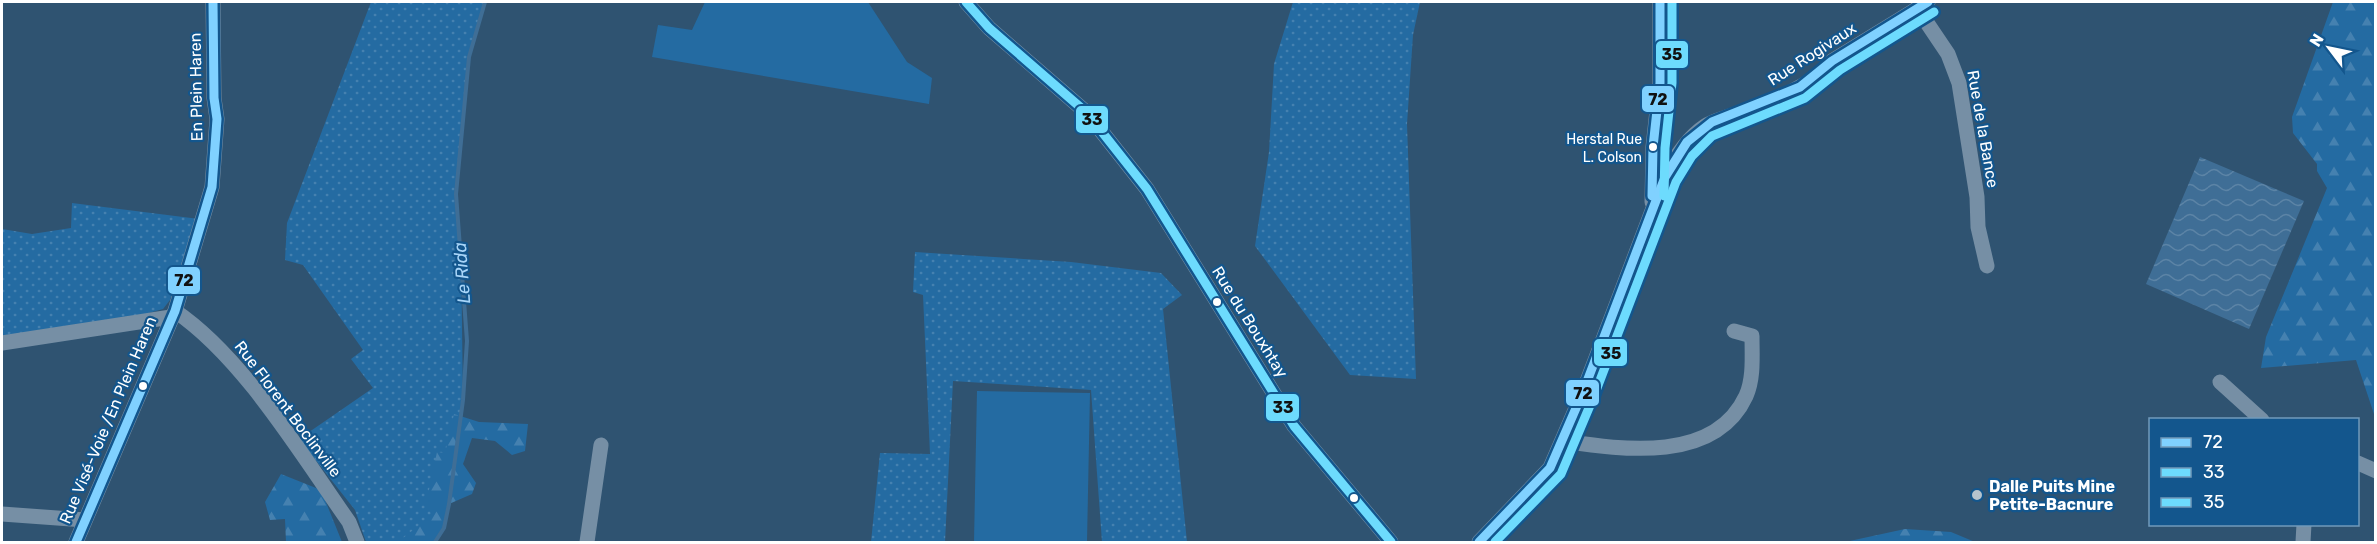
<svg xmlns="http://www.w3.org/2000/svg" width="2377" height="544" viewBox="0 0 2377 544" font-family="Rubik,sans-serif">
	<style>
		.grass { fill: url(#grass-dots) }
		.forest { fill: url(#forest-firs) }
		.garden { fill: #246ba2 }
		.water { fill: url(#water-waves) }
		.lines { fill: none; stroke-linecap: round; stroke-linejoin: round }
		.stream { stroke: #3f6e96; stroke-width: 4 }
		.minor { stroke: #768fa5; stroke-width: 15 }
		.bus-1-casing { stroke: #13568d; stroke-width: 14 }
		.bus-2-casing { stroke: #13568d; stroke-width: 14 }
		.bus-3-casing { stroke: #13568d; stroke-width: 14 }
		.bus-1 { stroke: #80d1ff; stroke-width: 9 }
		.bus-2 { stroke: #6ddbfd; stroke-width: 9 }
		.bus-3 { stroke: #6ddbfd; stroke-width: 9 }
		.bus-dot { fill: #fff; stroke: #13568d; stroke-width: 2 }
		.poi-dot { fill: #b6c3cd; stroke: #13568d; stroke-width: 2 }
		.labels { text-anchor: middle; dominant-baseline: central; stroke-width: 4.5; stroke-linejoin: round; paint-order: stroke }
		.bus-label { font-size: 14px; fill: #fff; stroke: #13568d; text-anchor: end }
		.street-label { font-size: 16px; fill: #fff; stroke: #13568d }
		.poi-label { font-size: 16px; font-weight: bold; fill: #fff; stroke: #13568d; text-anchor: start }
		.water-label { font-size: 18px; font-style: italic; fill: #a8d5f8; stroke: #13568d }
		.line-badge { stroke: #13568d; stroke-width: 2 }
		.pale-badge-label { font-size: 16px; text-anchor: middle; font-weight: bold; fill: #111 }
	</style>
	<defs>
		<pattern id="grass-dots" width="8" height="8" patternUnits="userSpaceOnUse" patternTransform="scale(1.5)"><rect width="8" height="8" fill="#246ba2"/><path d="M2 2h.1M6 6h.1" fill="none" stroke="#4581b0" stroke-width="1.8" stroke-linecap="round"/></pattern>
		<pattern id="forest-firs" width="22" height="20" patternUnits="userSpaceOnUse" patternTransform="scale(1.5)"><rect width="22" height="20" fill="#246ba2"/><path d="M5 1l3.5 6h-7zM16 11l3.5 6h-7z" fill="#4581b0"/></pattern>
		<pattern id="water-waves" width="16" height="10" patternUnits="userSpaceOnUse" patternTransform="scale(1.5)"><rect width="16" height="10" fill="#3f6e96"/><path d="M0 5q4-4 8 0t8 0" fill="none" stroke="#5c84a6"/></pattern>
	</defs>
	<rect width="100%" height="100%" fill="#2f5371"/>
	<g class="grass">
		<polygon points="371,2 485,2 469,57 456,194 461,250 463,400 460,432 435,542 366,542 355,510 299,439 373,388 351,359 363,350 303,265 285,260 287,223"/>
		<polygon points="1293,2 1420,2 1413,35 1407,124 1416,379 1350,375 1255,246 1269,152 1274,64"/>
		<polygon points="72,203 199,219 170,300 163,309 145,314 2,336 2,229 32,234 71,228"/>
		<polygon points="915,252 1071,262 1161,273 1182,295 1163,309 1187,542 1102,542 1091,390 953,381 945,542 871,542 880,453 930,454 923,295 913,292"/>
	</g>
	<g class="forest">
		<polygon points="2333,2 2375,2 2375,417 2356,360 2261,368 2266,337 2327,188 2317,171 2317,164 2293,133 2292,117"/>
		<polygon points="454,414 479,422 528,424 525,451 512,455 495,441 472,438 463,464 476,483 472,494 449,504 444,528 435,542 398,542 432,515 426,504 437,452 445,453"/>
		<polygon points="281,474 321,490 342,542 286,542 285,519 270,520 265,502"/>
		<polygon points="1905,529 1951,532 1975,542 1845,542"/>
	</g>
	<g class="garden">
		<polygon points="705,2 868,2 907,62 932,78 929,104 652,57 658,25 692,30"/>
		<polygon points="977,391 1090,393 1087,542 974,542"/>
	</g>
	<polygon class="water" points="2200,157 2304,201 2249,329 2146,284"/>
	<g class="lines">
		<polyline class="stream" points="435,542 444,528 449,504 463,400 467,341 456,194 469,57 485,2"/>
		<g class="minor">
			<polyline points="966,2 989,28 1087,113 1147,189 1294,426 1391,542"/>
			<polyline points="1917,8 1948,54 1959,83 1977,197 1978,227 1987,266"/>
			<polyline points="1652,202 1653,147 1660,83 1660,2"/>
			<path d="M175 311C243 357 301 454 349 522L357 542"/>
			<polyline points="2,343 171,317"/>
			<polyline points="2220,382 2262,420"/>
			<path d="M1563 441C1624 450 1715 463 1746 396 1754 378 1752 356 1752 336L1734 331"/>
			<polyline points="2358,463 2376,471"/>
			<polyline points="2,514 85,520"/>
			<polyline points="76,542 175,311 212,187 217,119 214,98 213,2"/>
			<polyline points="587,542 601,445"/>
			<path d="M1479 542 1550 468 1583 392 1665 177C1675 157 1687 138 1705 126 1714 120 1725 118 1735 114 1768 102 1809 89 1832 61L1928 2"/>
			<polyline points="2303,542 2304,524"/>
		</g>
		<g class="bus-1-casing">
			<g id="bus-1">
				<polyline points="1652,196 1653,147 1660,83 1660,2"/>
				<polyline points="76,542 175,311 212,187 217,119 214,98 213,2"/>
				<polyline points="1479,542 1550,468 1583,392 1665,177 1687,142 1712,122 1800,87 1832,61 1928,2"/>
			</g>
		</g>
		<g class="bus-2-casing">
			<polyline id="bus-2" points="966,2 989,28 1087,113 1147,189 1294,426 1391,542"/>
		</g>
		<g class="bus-3-casing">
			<g id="bus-3">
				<polyline points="1664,196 1665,148 1672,83 1672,2"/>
				<polyline points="1495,542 1561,474 1594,396 1676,182 1692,156 1712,136 1805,98 1840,70 1934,12"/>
			</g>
		</g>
		<use href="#bus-1" class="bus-1"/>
		<use href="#bus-2" class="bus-2"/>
		<use href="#bus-3" class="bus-3"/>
	</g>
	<g class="bus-dot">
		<circle cx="1653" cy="147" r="5"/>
		<circle cx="1217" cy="302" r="5"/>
		<circle cx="143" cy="386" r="5"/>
		<circle cx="1354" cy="498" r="5"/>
	</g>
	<circle class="poi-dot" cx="1977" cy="495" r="6"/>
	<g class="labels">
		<g class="bus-label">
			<text x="1642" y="139">Herstal Rue<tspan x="1642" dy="18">L. Colson</tspan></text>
		</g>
		<g class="street-label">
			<text transform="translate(1812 54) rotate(-33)">Rue Rogivaux</text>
			<text transform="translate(196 87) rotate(-91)">En Plein Haren</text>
			<text transform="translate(1983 129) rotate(80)">Rue de la Bance</text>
			<text transform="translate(1250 322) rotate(58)">Rue du Bouxhtay</text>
			<text transform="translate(288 409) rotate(53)">Rue Florent Boclinville</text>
			<text transform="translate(108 420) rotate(-67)">Rue Visé-Voie /En Plein Haren</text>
		</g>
		<g class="poi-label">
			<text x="1989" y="486">Dalle Puits Mine<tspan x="1989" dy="18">Petite-Bacnure</tspan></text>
		</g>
		<g class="water-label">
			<text transform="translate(462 273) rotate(-94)">Le Rida</text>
		</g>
	</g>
	<g class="line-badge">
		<rect x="1655" y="40" width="34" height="29" rx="6" fill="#6ddbfd"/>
		<rect x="1641" y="85" width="34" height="28" rx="6" fill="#80d1ff"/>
		<rect x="1075" y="105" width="34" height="29" rx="6" fill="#6ddbfd"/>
		<rect x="167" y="266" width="34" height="29" rx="6" fill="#80d1ff"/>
		<rect x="1593" y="338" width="35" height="29" rx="6" fill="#6ddbfd"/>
		<rect x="1565" y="379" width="35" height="28" rx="6" fill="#80d1ff"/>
		<rect x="1265" y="393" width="35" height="29" rx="6" fill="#6ddbfd"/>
	</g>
	<g class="pale-badge-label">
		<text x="1672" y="60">35</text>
		<text x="1658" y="105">72</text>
		<text x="1092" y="125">33</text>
		<text x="184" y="286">72</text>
		<text x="1611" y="359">35</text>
		<text x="1583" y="399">72</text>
		<text x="1283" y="413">33</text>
	</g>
	<rect width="2377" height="544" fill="none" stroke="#ffffff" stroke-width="6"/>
	<rect x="2149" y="418" width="210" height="108" fill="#13568d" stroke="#719abb" stroke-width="1.5"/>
	<rect x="2161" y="438" width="30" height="9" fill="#80d1ff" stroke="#719abb" stroke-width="1.5"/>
	<text x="2203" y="448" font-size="18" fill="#ffffff">72</text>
	<rect x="2161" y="468" width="30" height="9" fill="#6ddbfd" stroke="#719abb" stroke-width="1.5"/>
	<text x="2203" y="478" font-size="18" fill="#ffffff">33</text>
	<rect x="2161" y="498" width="30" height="9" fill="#6ddbfd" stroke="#719abb" stroke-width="1.5"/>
	<text x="2203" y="508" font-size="18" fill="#ffffff">35</text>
	<g transform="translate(2329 48) rotate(302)" stroke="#13568d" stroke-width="4.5" paint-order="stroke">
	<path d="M0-4.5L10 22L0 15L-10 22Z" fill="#ffffff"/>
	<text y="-9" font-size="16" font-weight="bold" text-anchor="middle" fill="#ffffff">N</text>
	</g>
</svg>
